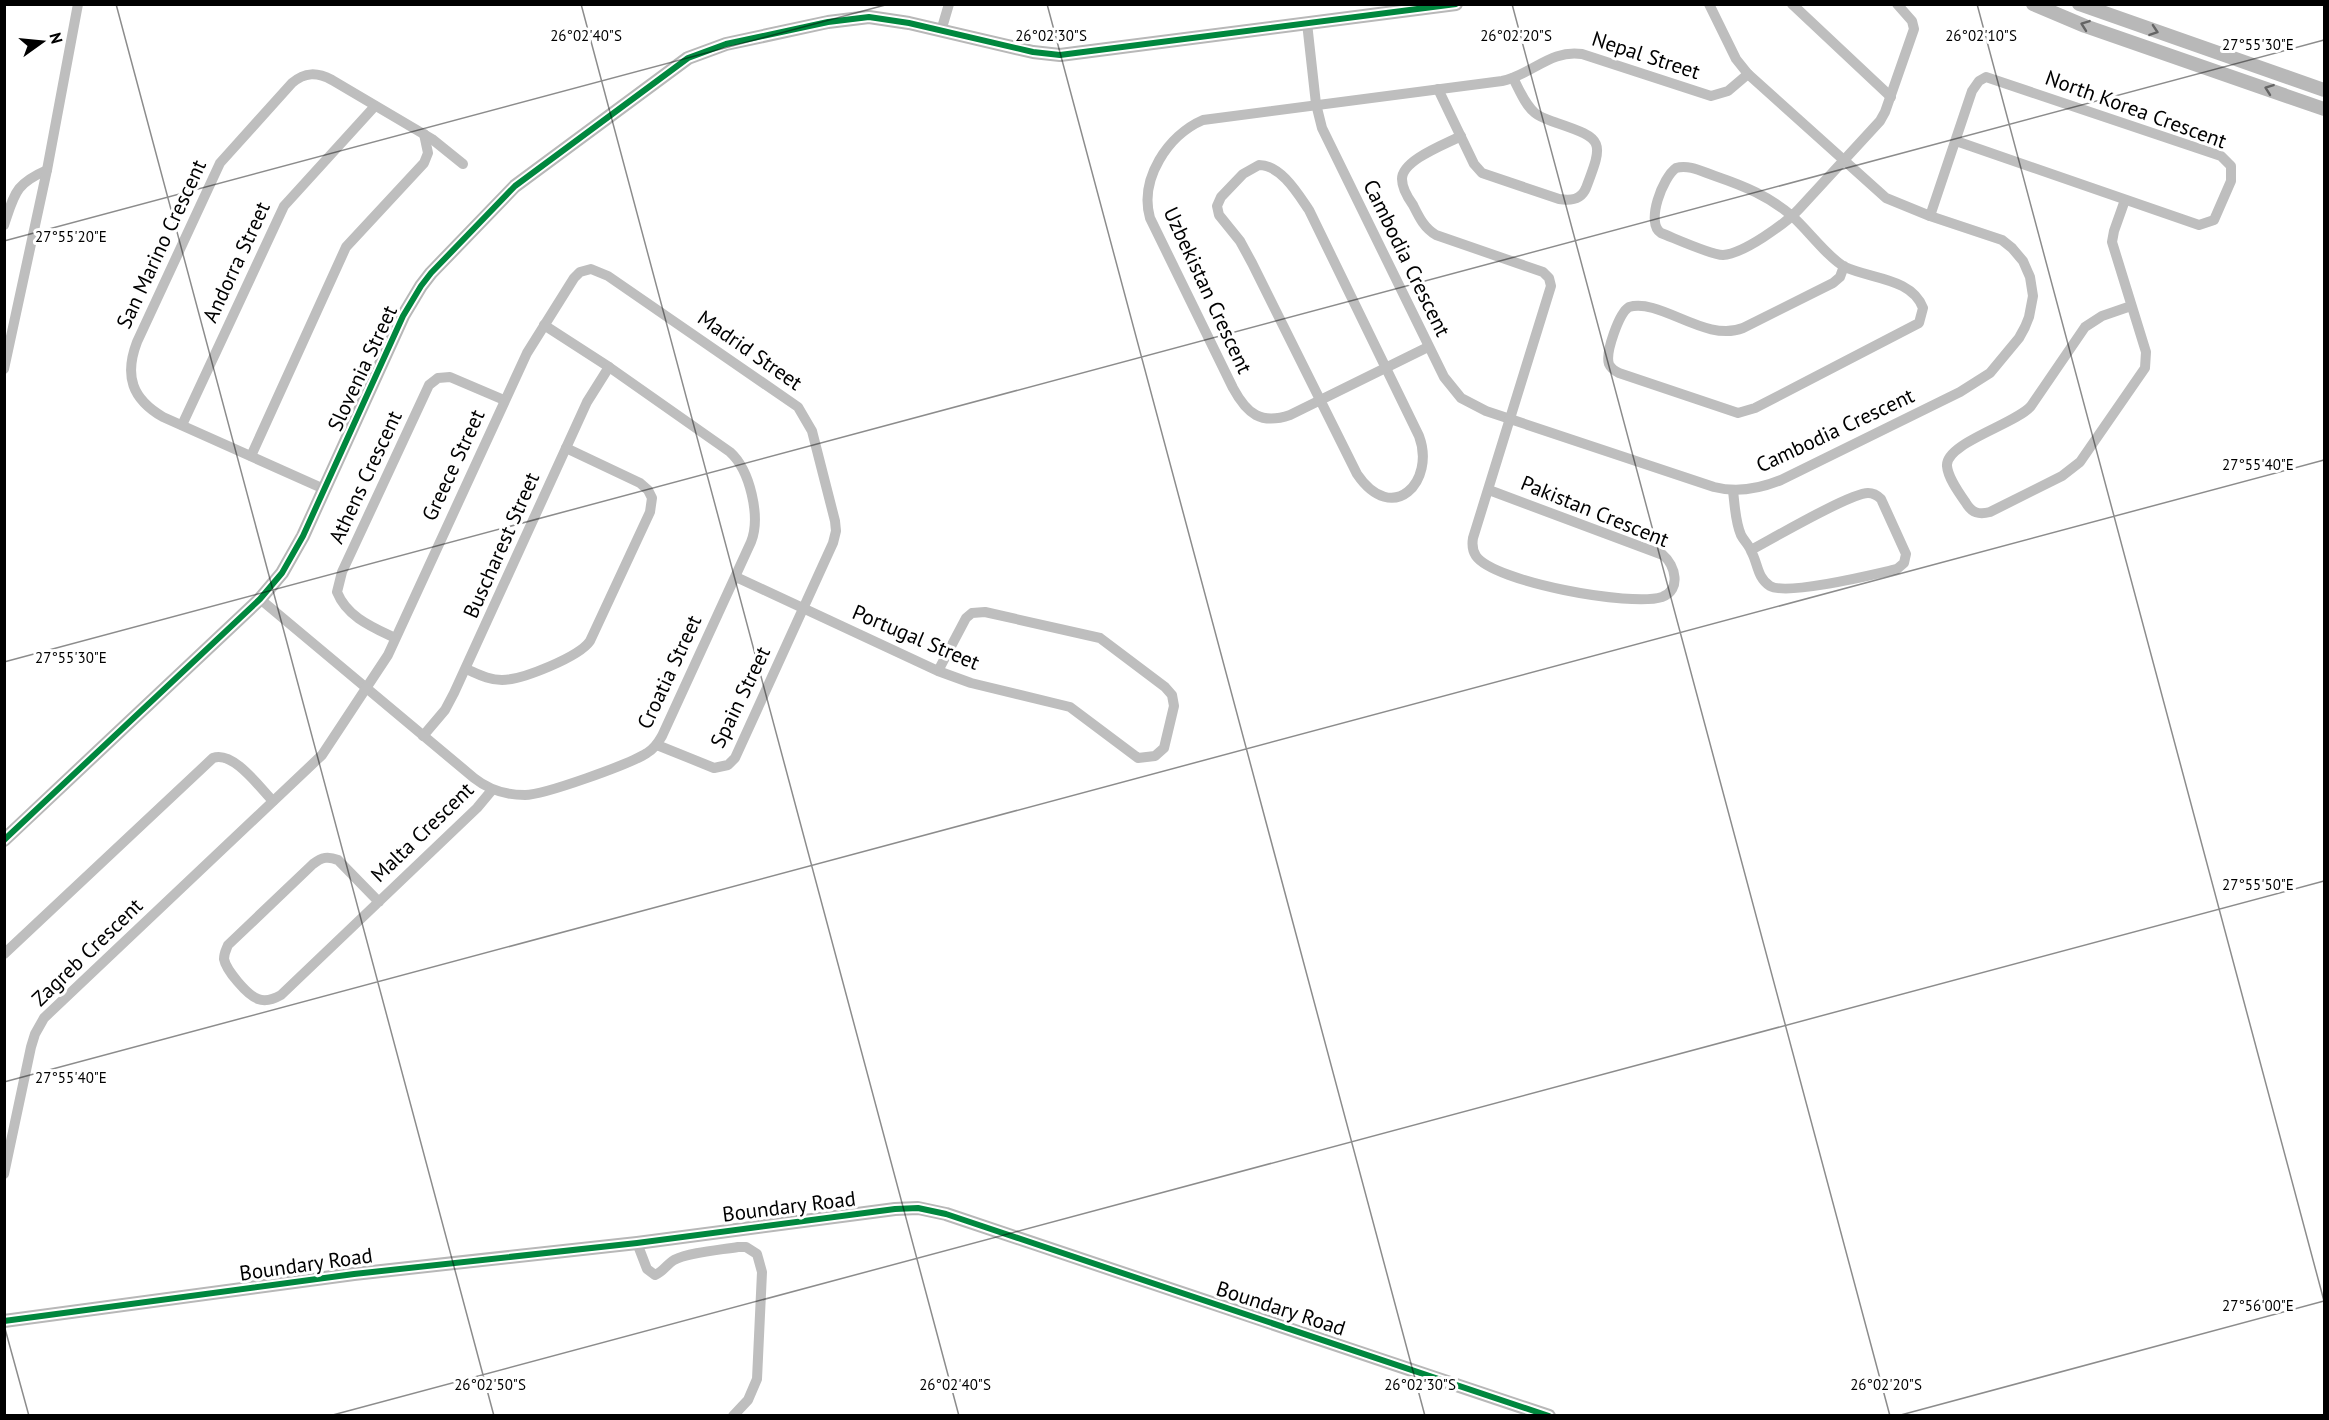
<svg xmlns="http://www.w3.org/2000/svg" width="2329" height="1420" viewBox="0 0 2329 1420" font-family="'PT Sans',sans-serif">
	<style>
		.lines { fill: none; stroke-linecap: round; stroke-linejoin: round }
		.street { stroke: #bebebe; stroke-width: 10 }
		.secondary { stroke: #b8b8b8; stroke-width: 14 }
		.cycleway-casing { stroke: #fff; stroke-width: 10 }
		.cycleway { stroke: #00873e; stroke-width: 6 }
		.oneway { stroke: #656565 }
		.ticks { fill: none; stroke: #000; stroke-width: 1.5; stroke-opacity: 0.45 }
		.labels { text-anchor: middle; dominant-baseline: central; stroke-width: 6; stroke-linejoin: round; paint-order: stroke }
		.street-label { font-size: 21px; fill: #000; stroke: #fff }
		.ticks-label { font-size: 15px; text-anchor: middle; fill: #000; stroke: #fff; stroke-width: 6; stroke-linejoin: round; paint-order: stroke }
	</style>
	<rect width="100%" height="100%" fill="#fff"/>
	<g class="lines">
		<g class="street">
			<polyline points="1792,4 1891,97"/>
			<path d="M1307 23 1316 104 1322 128 1444 377 1461 398 1486 411 1714 487C1737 493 1759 489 1781 480L1960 392 1990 373 2019 338 2025 327 2029 317 2033 296 2030 277 2023 261 2012 248 2002 240 1930 216 1886 198 1748 74 1736 59 1709 4"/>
			<polyline points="941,31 949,4"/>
			<path d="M1438 89 1474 164 1482 173 1559 199C1571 201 1581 200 1586 188 1604 141 1604 139 1557 123 1549 120 1541 118 1535 113 1525 105 1519 89 1513 78"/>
			<path d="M1461 136C1446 144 1402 160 1402 179 1402 188 1408 198 1413 205 1419 217 1424 228 1436 235L1543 272 1549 278 1551 286 1473 538C1472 544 1472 550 1476 556 1494 582 1631 607 1662 597 1682 590 1675 565 1663 555L1489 490"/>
			<path d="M1259 165C1281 165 1298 194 1309 210L1419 436C1436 481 1393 527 1357 474L1252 263 1240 241 1219 215 1217 206 1221 197 1243 174Z"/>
			<path d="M2125 200 2114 231 2112 242 2146 352 2145 368 2080 462 2062 476 1990 512C1979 515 1972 513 1966 503 1959 493 1948 478 1947 466 1945 443 2016 424 2031 406L2085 327 2102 316 2131 306"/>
			<polyline points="1930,216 1972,91 1979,81 1986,77 2221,156 2231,166 2231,181 2214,220 2199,225 1956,141"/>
			<path d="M4 225C15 193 15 184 47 170"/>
			<path d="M1844 266 1840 277 1833 283 1743 328C1705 343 1661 298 1629 307 1619 313 1605 353 1609 364 1611 369 1615 371 1619 373L1738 413 1755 408 1919 323 1923 308C1912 278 1871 279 1845 267 1829 259 1807 229 1792 216 1769 196 1744 186 1715 176 1703 172 1689 164 1676 168 1663 177 1645 223 1661 233 1674 238 1711 255 1723 255 1743 254 1785 224 1799 209L1880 121 1885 112 1914 29 1912 21 1897 4"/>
			<path d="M1428 347 1290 415C1261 425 1247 414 1233 388L1150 218C1139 179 1168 135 1203 120L1502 81C1531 75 1551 49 1582 54L1711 96 1728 91 1748 74"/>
			<polyline points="4,369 47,170 78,4"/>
			<polyline points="182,425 284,206 375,106"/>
			<polyline points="251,456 346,247 424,163 428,153 424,134"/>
			<path d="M324 489 163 417C132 399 124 376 137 342L220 163 292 83C305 72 317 72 332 80L432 139 463 164"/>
			<path d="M1733 491C1735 506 1735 521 1741 535 1744 541 1749 545 1751 551 1758 563 1757 578 1770 586 1787 596 1875 574 1897 569L1904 563 1906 554 1881 499C1877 495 1874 493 1868 493 1850 493 1772 539 1751 550"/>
			<polyline points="736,577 938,671 971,683 1070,707 1138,758 1155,756 1164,748 1174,706 1172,695 1165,687 1100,638 985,612 972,613 966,618 938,671"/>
			<path d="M260 599 474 778C489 790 506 795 525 795 544 795 630 764 647 753 654 749 658 743 662 736L751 542C761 517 750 470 730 452L609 367 544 325"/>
			<path d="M395 638C372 627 347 617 337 592L342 572 429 385 438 378 450 377 504 400"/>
			<path d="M466 669C478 674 489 680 502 680 522 680 579 657 590 641L650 512 652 498 648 490 640 483 566 448"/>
			<polyline points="423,736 445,710 454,693 587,402 609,367"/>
			<path d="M379 902 338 860C328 856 322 857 313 864L228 945C226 950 224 953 224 959 226 970 247 995 258 999 266 1002 274 999 281 995L477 808 492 790"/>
			<path d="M4 954 213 758C233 750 260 788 273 801"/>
			<polyline points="4,1174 31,1047 35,1034 44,1018 322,755 388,655 527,353 574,278 580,272 591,269 608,276 798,407 812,431 835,521 836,531 833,543 735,758 728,765 714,768 657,745"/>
			<path d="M637 1243 647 1269 655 1275C663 1272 667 1264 674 1260 690 1252 720 1250 738 1247H746L757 1254 762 1272 757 1379 748 1400 733 1416"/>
		</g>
		<g class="secondary">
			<polyline points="2033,4 2085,26 2324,109"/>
			<polyline points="2079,4 2324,90"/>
			<polyline points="4,840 260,599 282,573 303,536 403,316 421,286 431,273 515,186 688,58 726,44 828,22 869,17 909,23 1033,52 1060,55 1456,4"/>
			<polyline points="4,1321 354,1274 637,1243 895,1209 918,1208 946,1214 1549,1416"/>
		</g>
		<g class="cycleway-casing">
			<g id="cycleway">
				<polyline points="4,840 260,599 282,573 303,536 403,316 421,286 431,273 515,186 688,58 726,44 828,22 869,17 909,23 1033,52 1060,55 1456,4"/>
				<polyline points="4,1321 354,1274 637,1243 895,1209 918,1208 946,1214 1549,1416"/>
			</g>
		</g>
		<use href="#cycleway" class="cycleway"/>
	</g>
	<defs><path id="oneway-chevron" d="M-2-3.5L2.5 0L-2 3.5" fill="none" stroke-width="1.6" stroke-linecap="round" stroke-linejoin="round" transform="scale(1.5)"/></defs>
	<g class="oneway">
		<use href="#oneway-chevron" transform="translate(2085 25) rotate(-160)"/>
		<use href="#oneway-chevron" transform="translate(2154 31) rotate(19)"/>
		<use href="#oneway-chevron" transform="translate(2269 89) rotate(-160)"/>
	</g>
	<path class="ticks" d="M116 4 494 1416M581 4 959 1416M1047 4 1425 1416M1512 4 1890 1416M1977 4 2324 1301M4 241 889 4M4 662 2324 40M4 1082 2324 460M4 1325 29 1416M329 1416 2324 881M1897 1416 2324 1301"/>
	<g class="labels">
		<g class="street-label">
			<text transform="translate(1646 55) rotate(18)">Nepal Street</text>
			<text transform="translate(2136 109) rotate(20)">North Korea Crescent</text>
			<text transform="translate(161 244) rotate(-65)">San Marino Crescent</text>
			<text transform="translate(1407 258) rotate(64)">Cambodia Crescent</text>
			<text transform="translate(236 262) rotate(-65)">Andorra Street</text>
			<text transform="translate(1208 290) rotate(65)">Uzbekistan Crescent</text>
			<text transform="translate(750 350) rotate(35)">Madrid Street</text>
			<text transform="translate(362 368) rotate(-65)">Slovenia Street</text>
			<text transform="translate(1835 430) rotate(-25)">Cambodia Crescent</text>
			<text transform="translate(453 465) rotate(-65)">Greece Street</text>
			<text transform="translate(365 477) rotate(-65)">Athens Crescent</text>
			<text transform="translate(1595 511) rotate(22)">Pakistan Crescent</text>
			<text transform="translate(501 545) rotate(-66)">Buscharest Street</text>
			<text transform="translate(916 637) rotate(23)">Portugal Street</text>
			<text transform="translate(669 672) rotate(-65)">Croatia Street</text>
			<text transform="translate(740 697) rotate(-64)">Spain Street</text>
			<text transform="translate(422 832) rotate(-44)">Malta Crescent</text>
			<text transform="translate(87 952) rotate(-44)">Zagreb Crescent</text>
			<text transform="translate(789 1206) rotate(-7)">Boundary Road</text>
			<text transform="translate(306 1264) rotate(-8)">Boundary Road</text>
			<text transform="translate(1281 1308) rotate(18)">Boundary Road</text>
		</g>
	</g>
	<g class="ticks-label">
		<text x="586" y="41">26°02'40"S</text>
		<text x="1051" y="41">26°02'30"S</text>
		<text x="1981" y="41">26°02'10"S</text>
		<text x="1516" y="41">26°02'20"S</text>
		<text x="2258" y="50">27°55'30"E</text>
		<text x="71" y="242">27°55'20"E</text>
		<text x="2258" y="470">27°55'40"E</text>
		<text x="71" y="663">27°55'30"E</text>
		<text x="2258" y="890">27°55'50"E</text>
		<text x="71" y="1083">27°55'40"E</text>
		<text x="2258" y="1311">27°56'00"E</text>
		<text x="490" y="1390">26°02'50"S</text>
		<text x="955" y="1390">26°02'40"S</text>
		<text x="1420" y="1390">26°02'30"S</text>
		<text x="1886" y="1390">26°02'20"S</text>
	</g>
	<rect width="2329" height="1420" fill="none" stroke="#000000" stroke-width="12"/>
	<g transform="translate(42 42) rotate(75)" stroke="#ffffff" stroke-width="4.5" paint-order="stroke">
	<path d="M0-4.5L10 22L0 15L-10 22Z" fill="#000000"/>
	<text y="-9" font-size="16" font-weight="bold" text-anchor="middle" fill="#000000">N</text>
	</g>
</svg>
